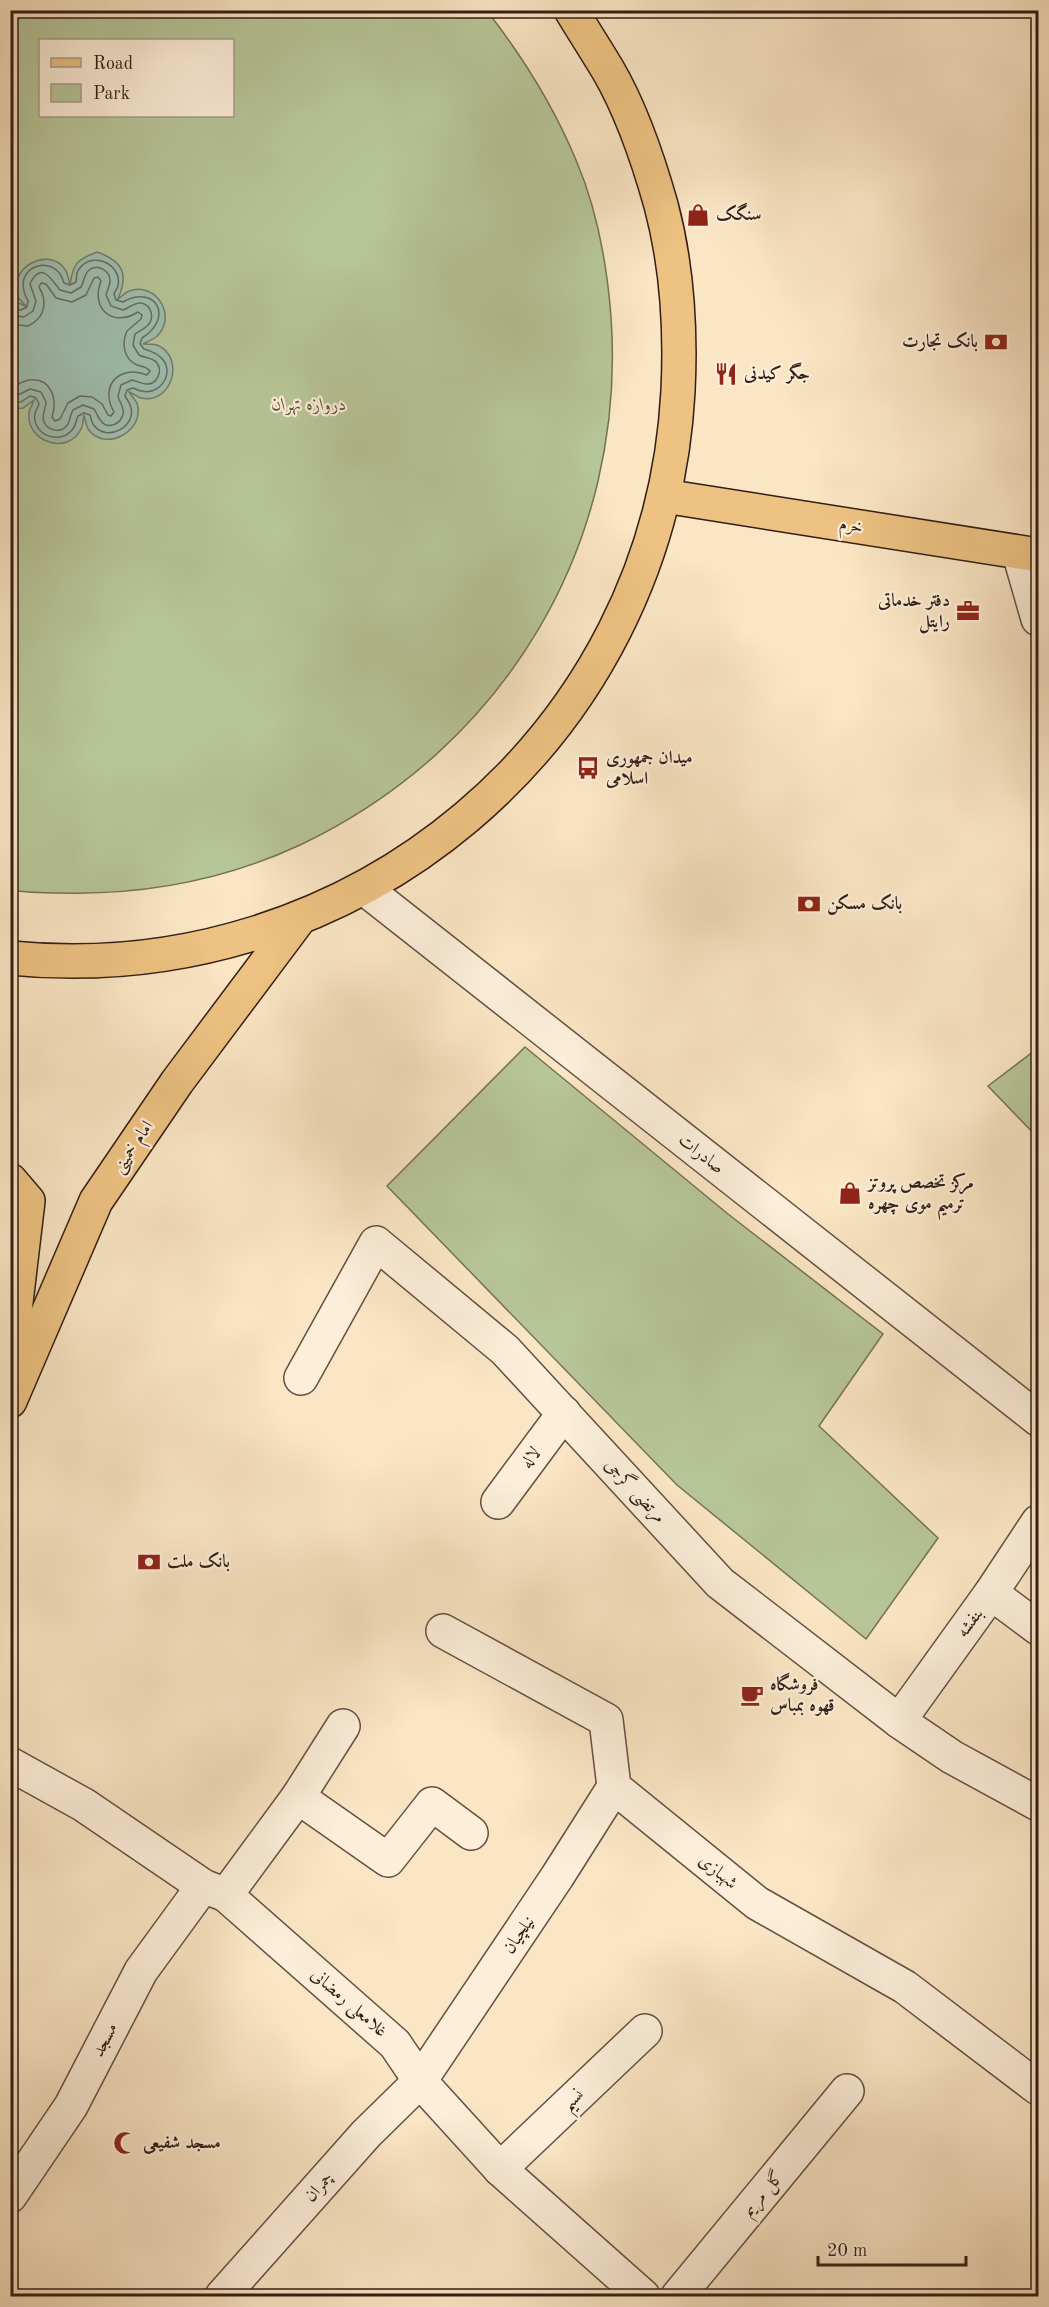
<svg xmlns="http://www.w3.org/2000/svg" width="1049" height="2307" viewBox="0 0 1049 2307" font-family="'Old Standard TT',Amiri,serif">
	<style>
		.green { fill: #b7c699; stroke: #747256; stroke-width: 1.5; fill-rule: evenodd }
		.water { fill: #9fbfb0; stroke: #737e72; stroke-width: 1.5 }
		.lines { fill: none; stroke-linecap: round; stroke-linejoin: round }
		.shore { stroke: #686e62; stroke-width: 1.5 }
		.minor-casing { stroke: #644f40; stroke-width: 36 }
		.major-casing { stroke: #321d14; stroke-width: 36 }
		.minor { stroke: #fceed9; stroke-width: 33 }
		.major { stroke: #edc282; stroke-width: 33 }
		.labels { text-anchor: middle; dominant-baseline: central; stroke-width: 4.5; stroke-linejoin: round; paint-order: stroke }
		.poi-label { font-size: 18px; font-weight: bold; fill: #321d14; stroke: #fceed9; text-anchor: start }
		.park-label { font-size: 18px; font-style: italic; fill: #5a503c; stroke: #fceed9 }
		.street-label { font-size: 18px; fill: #321d14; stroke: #fceed9 }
	</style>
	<rect width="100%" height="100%" fill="#fae5c4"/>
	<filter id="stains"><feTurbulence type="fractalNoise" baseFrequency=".00333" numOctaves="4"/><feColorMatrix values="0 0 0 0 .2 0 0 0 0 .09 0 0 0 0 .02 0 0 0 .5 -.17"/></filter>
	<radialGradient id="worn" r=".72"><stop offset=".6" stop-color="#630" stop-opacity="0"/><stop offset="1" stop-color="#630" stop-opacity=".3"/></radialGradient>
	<g class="green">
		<path d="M10 11H487C523 57 553 105 576 160 597 209 607 264 611 317 627 543 505 748 300 845 225 880 144 895 62 893 45 893 27 893 11 890ZM40 40H232V116H40Z"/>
		<polygon points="525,1047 728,1214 883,1334 819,1426 938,1538 866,1639 677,1485 387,1186"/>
		<polygon points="1038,1048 1038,1138 988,1086"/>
	</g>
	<path class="water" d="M97 252C123 261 129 274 118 299 121 297 126 292 129 291 157 281 178 318 156 337 152 340 147 342 143 344 147 344 153 344 157 345 186 357 172 405 141 398 137 397 132 393 129 392 131 395 135 400 137 403 146 431 105 453 88 429 86 425 85 419 84 415 83 419 83 426 81 429 68 456 26 442 29 413 29 409 33 404 34 400L23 408 11 409 10 356 12 355 10 354 11 301H15L27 307C24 304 20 300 18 297 6 268 50 244 66 271 68 275 69 281 70 285 73 264 76 260 97 252Z"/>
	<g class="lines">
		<g class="shore">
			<path d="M10 307 21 310 27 307 28 301C10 269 47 255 60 274 62 277 63 280 64 283L70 285 76 282C77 279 76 276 77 273 87 249 123 262 118 286 117 289 115 291 114 294L116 300 123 302C155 284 175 317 142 338L140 344 144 349C185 360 163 397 142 391 139 391 136 389 133 388L127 390 125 396C127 399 129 402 130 405 139 426 106 444 93 424 91 421 91 418 90 415L84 413 78 416C76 420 76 425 73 429 60 446 31 435 35 413 36 410 38 407 39 404L36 398 30 396 21 402 10 403"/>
			<path d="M10 315 24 317 33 311 36 301 30 284C41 260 51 279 60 290L71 293 81 287C84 282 84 274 89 270 98 263 110 271 110 281 110 286 107 290 106 295L111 306 123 310C129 308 135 302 141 303 152 305 155 319 147 326 144 329 139 331 135 334L133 345 139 355C144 358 152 357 157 363 163 371 157 385 146 384 141 384 137 381 132 380L121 385 118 396C119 402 125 408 123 414 121 424 108 430 101 421 98 418 97 413 94 409L83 405 73 410C70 415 70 420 68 424 62 434 48 431 44 422 41 415 46 409 46 402L41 392 30 389 18 395H10"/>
			<path d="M10 324 28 326C45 318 48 302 39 287L41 283 46 284 56 298 72 302 86 295 94 278 98 277 101 281C90 309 113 328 138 312L142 315 141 319 127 331C121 344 124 359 137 365 143 367 146 366 150 371L147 375C119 364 99 386 114 412L111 416 108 415 102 404 92 397 80 396 68 403 60 419 55 421 52 417C58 399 51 377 29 380 22 381 17 386 10 386"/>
		</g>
		<g class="minor-casing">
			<g id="minor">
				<polyline points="1019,553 1038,619"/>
				<polyline points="364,888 1038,1419"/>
				<polyline points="301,1378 376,1243 505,1350 720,1583 899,1721 952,1757 1038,1804"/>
				<polyline points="498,1502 564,1413"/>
				<polyline points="991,1593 1038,1628"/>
				<polyline points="443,1631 606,1720 614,1787 757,1903 905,1987 1038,2088"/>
				<polyline points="899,1721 991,1593 1038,1522"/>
				<polyline points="10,1764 84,1805 203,1886 226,1895 395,2044 420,2081 500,2169 643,2296"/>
				<polyline points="298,1797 343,1726"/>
				<polyline points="226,1895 298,1797 388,1860 432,1804 471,1833"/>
				<polyline points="500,2169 645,2031"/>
				<polyline points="10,2196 71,2106 141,1971 203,1886"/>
				<polyline points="222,2296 366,2134 420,2081 557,1877 614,1787"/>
				<polyline points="678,2296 847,2091"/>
			</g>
		</g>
		<g class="major-casing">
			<g id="major">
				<polyline points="664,496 1038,555"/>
				<path d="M10 958C354 992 660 738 678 391 681 330 677 265 661 205 648 159 632 111 608 70 596 50 583 30 571 10"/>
				<polyline points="10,1180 28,1201 10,1353"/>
				<polyline points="10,1401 96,1201 177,1082 299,919"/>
			</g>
		</g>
		<use href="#minor" class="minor"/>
		<use href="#major" class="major"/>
	</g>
	<defs>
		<g id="shop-bare" transform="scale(1.8)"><path d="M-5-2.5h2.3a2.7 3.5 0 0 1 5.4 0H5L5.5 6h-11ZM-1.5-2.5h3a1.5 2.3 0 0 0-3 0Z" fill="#8f2418" stroke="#fceed9" stroke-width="2.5" paint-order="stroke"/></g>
		<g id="bank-bare" transform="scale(1.8)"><path d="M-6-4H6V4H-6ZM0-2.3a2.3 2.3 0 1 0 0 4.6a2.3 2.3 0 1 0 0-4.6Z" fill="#8f2418" stroke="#fceed9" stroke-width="2.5" paint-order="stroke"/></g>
		<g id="restaurant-bare" transform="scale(1.8)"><path d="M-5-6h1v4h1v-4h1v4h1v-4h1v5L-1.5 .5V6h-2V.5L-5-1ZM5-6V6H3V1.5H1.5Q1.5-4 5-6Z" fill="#8f2418" stroke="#fceed9" stroke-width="2.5" paint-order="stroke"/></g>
		<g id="office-bare" transform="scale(1.8)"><path d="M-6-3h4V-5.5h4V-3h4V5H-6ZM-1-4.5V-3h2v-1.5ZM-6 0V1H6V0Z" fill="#8f2418" stroke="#fceed9" stroke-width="2.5" paint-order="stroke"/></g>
		<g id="bus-bare" transform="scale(1.8)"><path d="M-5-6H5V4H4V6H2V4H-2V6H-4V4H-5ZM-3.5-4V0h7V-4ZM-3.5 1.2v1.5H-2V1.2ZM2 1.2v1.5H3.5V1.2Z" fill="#8f2418" stroke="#fceed9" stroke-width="2.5" paint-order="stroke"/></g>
		<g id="cafe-bare" transform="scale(1.8)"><path d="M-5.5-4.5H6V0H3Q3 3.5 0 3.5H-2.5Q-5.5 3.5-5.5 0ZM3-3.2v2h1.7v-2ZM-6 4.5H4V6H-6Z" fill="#8f2418" stroke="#fceed9" stroke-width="2.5" paint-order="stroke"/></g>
		<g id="mosque-bare" transform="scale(1.8)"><path d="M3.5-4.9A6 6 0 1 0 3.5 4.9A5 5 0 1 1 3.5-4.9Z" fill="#8f2418" stroke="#fceed9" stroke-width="2.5" paint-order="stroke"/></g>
	</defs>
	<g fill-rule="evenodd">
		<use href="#shop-bare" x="698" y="215"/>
		<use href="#bank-bare" x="996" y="342"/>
		<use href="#restaurant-bare" x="726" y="374"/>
		<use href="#office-bare" x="968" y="611"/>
		<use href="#bus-bare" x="588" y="768"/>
		<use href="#bank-bare" x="809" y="904"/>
		<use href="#shop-bare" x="850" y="1193"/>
		<use href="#bank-bare" x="149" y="1562"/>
		<use href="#cafe-bare" x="752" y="1695"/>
		<use href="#mosque-bare" x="125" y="2143"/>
	</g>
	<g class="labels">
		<g class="poi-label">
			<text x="716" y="215">سنگک</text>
			<text x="978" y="342" text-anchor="end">بانک تجارت</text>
			<text x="744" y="374">جگر کیدنی</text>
			<text x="950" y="601" text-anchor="end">دفتر خدماتی<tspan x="950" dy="21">رایتل</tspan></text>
			<text x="606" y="758">میدان جمهوری<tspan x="606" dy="21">اسلامی</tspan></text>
			<text x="827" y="904">بانک مسکن</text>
			<text x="868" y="1183">مرکز تخصص پروتز<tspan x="868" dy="21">ترمیم موی چهره</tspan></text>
			<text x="167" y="1562">بانک ملت</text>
			<text x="770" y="1685">فروشگاه<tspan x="770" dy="21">قهوه بمباس</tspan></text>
			<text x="143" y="2143">مسجد شفیعی</text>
		</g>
		<g class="park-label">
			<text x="309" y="405">دروازه تهران</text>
		</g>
		<g class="street-label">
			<text transform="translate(851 526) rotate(9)">خرم</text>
			<text transform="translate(133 1147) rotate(-56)">امام خمینی</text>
			<text transform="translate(701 1154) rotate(38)">صادرات</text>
			<text transform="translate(531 1458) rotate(-53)">لاله</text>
			<text transform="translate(635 1491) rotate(47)">مرتضی گرجی</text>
			<text transform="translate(970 1623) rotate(-54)">بنفشه</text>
			<text transform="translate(718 1872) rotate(39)">شهبازی</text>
			<text transform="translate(519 1935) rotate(-56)">نیلچیان</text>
			<text transform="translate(349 2003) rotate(41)">غلامعلی رمضانی</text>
			<text transform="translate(105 2040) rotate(-63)">مسجد</text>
			<text transform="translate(573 2100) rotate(-44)">نسیم</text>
			<text transform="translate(319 2187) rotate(-48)">چمران</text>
			<text transform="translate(763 2194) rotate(-50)">گل مریم</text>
		</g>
	</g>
	<rect width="1049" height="2307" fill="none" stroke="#fae5c4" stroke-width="36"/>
	<rect x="12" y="12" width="1025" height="2283" fill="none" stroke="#321d14" stroke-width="3"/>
	<rect x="18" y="18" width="1013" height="2271" fill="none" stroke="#321d14" stroke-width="1.5"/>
	<rect x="39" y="39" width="195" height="78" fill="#fceed9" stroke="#ab9a8a" stroke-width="1.5"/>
	<rect x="51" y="58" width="30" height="9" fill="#edc282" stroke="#ab9a8a" stroke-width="1.5"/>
	<text x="93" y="69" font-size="18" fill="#321d14">Road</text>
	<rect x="51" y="84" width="30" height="18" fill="#b7c699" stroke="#ab9a8a" stroke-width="1.5"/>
	<text x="93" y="99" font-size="18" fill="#321d14">Park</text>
	<path d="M818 2256v9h148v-9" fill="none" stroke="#321d14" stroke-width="3"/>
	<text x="827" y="2256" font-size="18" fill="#321d14" stroke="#fceed9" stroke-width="4.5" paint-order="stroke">20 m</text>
	<rect width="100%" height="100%" filter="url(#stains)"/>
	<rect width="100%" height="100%" fill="url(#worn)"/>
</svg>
